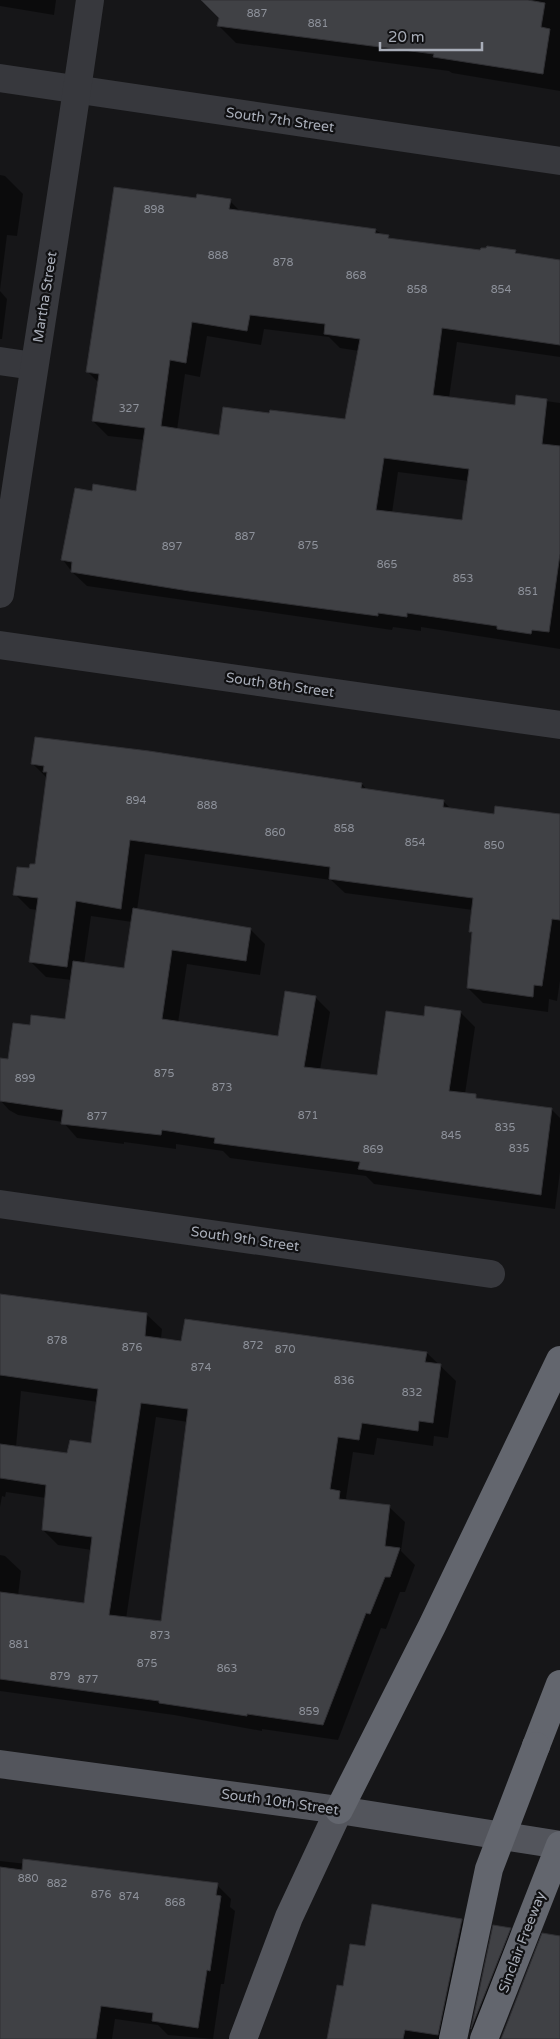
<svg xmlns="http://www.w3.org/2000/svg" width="560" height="2039" viewBox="0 0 560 2039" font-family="'Varela Round',sans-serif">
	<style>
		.shadow { fill: #0007; fill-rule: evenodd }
		.building { fill: #404145; stroke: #303034; fill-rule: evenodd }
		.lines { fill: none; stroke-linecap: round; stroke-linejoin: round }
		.minor { stroke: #37383d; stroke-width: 28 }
		.major { stroke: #53555c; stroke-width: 28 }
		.highway { stroke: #63666e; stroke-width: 28 }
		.highway-bridge { stroke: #63666e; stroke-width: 28 }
		.labels { text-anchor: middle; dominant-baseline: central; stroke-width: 4.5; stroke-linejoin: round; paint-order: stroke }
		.number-label { font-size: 11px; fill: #8e929b }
		.street-label { font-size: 14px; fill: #a8adb8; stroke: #111113 }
	</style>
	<rect width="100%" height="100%" fill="#161618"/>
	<g class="shadow">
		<polygon points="0,0 56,0 54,15 0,6"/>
		<polygon points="209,0 560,0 560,91 452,73 449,71 236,43 219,26 220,18"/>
		<polygon points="0,175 5,176 23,194 17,236 7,235 0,290"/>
		<path d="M197 199 230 201 241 212 375 230 392 240 482 252 515 251 519 255 560 261V357L457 342 449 398 516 406 517 397 560 403V649L421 627V631L393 627 392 630 87 586 72 572 63 560 93 492H137L145 440 108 436 93 421 99 383 88 372ZM264 329 329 337 340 348 359 351 346 421 270 415 220 436 177 430 185 374 200 377 207 336 261 345ZM398 472 469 481 464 522 392 513Z"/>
		<polygon points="0,291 7,299 2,339 0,339"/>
		<path d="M33 764 362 784 368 791 443 801 451 809 495 816 560 814V981L557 1001 549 999 548 1012 483 1003 468 988 474 935 470 932 473 910 345 893 331 880 145 854 137 910 250 929 265 944 260 975 187 964 178 1023 279 1037 315 997 330 1012 320 1070 378 1077 425 1017 460 1012 475 1027 465 1094 475 1096 480 1100 552 1110 560 1118V1172L555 1209 374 1184 366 1176 230 1158 223 1151 176 1144V1149L124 1142V1144L77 1138 63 1122 18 1115 9 1110 0 1100V1059L9 1061 66 1021 72 980 46 977 31 962 38 910 30 909 15 894 30 870 36 866 48 779ZM91 916 132 922 125 970 84 964Z"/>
		<path d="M0 1294 146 1314 162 1329 161 1339 427 1353 456 1381 448 1438 434 1436 433 1446 377 1438 374 1455 353 1452 346 1498 349 1502 389 1507 405 1522 401 1551 415 1565 405 1592H400L386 1629 381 1628 338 1740 262 1729V1731L174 1715 0 1691V1555L5 1556 21 1571 18 1596 85 1604 92 1550 58 1545 43 1530 46 1498 6 1492 5 1497 2 1496 0 1507ZM21 1391 98 1402 92 1445 68 1454 16 1447ZM156 1417 188 1422 162 1623 126 1619Z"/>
		<polygon points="0,1861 217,1885 231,1899 230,1907 235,1911 224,1984 221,1984 213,2039 168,2035 158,2025 115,2019 112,2039 0,2039"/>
		<polygon points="373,1906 462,1921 483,1941 462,2039 329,2039 344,1987 367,1948"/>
		<polygon points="494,1926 510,1929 531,1950 483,2039 472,2029"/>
	</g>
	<g class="building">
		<polygon points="201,0 528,0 545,3 541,27 550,29 543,74 433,57 434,54 217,26 219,18"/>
		<path d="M114 187 196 198 197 194 231 199 229 209 376 229 375 233 389 235 388 238 480 250 481 248H486L487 246 516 250 515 253 560 260V345L442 328 433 395 515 405 516 395 547 399 542 444 560 446V554L549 632 532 630 531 634 497 629V626L407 613V617L378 613V616L189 591 71 572 72 562 61 560 75 488 92 491 93 484 136 491 145 428 92 421 99 374 86 372ZM250 315 325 324 324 334 360 339 345 419 270 410 269 413 223 407 219 435 161 426 170 360 186 363 192 322 247 331ZM384 458 469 469 462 520 376 510Z"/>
		<polygon points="35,737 149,751 362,783 361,788 444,800 443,807 494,814 495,806 560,814 560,920 552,919 542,986 534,985 533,997 467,988 472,932 469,932 473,898 329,879 330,867 130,840 121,909 76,901 67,967 29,962 38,898 13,895 17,867 29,868 30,864 35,864 47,772 43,772 44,766 31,764"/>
		<polygon points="133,908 251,928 246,961 172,950 162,1019 278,1036 285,991 316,996 304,1067 377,1075 386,1011 424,1016 425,1006 461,1011 449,1091 476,1094 476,1098 552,1108 541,1195 358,1169 360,1162 214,1143 215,1138 162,1130 161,1135 61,1124 63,1110 0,1101 0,1058 8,1059 13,1023 30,1025 31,1015 65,1019 73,961 124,968"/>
		<path d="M0 1294 147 1313 145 1336 181 1341 185 1319 427 1352 425 1362 441 1364 433 1423 419 1421 418 1431 362 1423 359 1440 338 1437 330 1489 340 1491 339 1499 390 1505 385 1546 400 1548 390 1577H385L370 1614 366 1613 323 1725 247 1714V1716L159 1703V1701L0 1679V1592L84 1603 92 1537 42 1530 46 1485 0 1478V1444L67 1453 70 1440 91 1443 98 1389 0 1375ZM141 1403 188 1409 161 1621 109 1615Z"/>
		<polygon points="23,1859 218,1883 216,1895 221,1896 210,1971 207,1970 198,2028 152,2021 153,2013 101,2006 96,2039 0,2039 0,1867 22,1870"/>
		<polygon points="372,1904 462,1919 438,2035 405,2030 403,2039 327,2039 337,1985 343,1986 350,1944 365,1946"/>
		<polygon points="493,1925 511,1928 471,2029"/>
		<polygon points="542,1933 560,1936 560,2039 501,2039"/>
	</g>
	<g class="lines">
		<g class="minor">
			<polyline points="0,78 560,161"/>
			<polyline points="0,361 34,366"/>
			<path d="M0 594C29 396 62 198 90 0"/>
			<polyline points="0,645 560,725"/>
			<polyline points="0,1204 491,1274"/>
		</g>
		<g class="major">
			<polyline points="0,1764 339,1810 560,1845"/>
			<polyline points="243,2039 289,1917 339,1810"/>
		</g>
		<g class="highway">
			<polyline points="536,1746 560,1684"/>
			<polyline points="339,1810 432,1626 560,1360"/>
		</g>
		<g class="highway-bridge">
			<polyline points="453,2039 489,1869 536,1746"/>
			<polyline points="484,2039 560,1845"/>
		</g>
	</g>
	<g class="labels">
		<g class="number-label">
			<text x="257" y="13">887</text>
			<text x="318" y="23">881</text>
			<text x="154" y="209">898</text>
			<text x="218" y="255">888</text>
			<text x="283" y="262">878</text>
			<text x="356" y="275">868</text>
			<text x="417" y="289">858</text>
			<text x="501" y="289">854</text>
			<text x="129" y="408">327</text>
			<text x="245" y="536">887</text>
			<text x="308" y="545">875</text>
			<text x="172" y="546">897</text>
			<text x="387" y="564">865</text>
			<text x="463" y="578">853</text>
			<text x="528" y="591">851</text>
			<text x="136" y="800">894</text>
			<text x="207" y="805">888</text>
			<text x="344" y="828">858</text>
			<text x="275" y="832">860</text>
			<text x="415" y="842">854</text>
			<text x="494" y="845">850</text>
			<text x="164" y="1073">875</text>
			<text x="25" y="1078">899</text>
			<text x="222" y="1087">873</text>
			<text x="308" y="1115">871</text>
			<text x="97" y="1116">877</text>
			<text x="505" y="1127">835</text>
			<text x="451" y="1135">845</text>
			<text x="519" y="1148">835</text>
			<text x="373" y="1149">869</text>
			<text x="57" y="1340">878</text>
			<text x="253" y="1345">872</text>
			<text x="132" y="1347">876</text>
			<text x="285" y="1349">870</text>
			<text x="201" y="1367">874</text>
			<text x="344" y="1380">836</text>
			<text x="412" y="1392">832</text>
			<text x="160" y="1635">873</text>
			<text x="19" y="1644">881</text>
			<text x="147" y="1663">875</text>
			<text x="227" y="1668">863</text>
			<text x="60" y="1676">879</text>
			<text x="88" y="1679">877</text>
			<text x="309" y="1711">859</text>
			<text x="28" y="1878">880</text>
			<text x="57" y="1883">882</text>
			<text x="101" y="1894">876</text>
			<text x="129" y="1896">874</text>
			<text x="175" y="1902">868</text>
		</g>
		<g class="street-label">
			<text transform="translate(280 120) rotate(8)">South 7th Street</text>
			<text transform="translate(45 297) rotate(-81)">Martha Street</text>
			<text transform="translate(280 685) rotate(8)">South 8th Street</text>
			<text transform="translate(245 1239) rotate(8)">South 9th Street</text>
			<text transform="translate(280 1802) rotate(8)">South 10th Street</text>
			<text transform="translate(522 1942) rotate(-69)">Sinclair Freeway</text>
		</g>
	</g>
	<path d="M380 42v8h102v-8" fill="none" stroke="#a8adb8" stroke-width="2.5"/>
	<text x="388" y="42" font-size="15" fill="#a8adb8" stroke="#111113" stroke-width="4" paint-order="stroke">20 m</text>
</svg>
